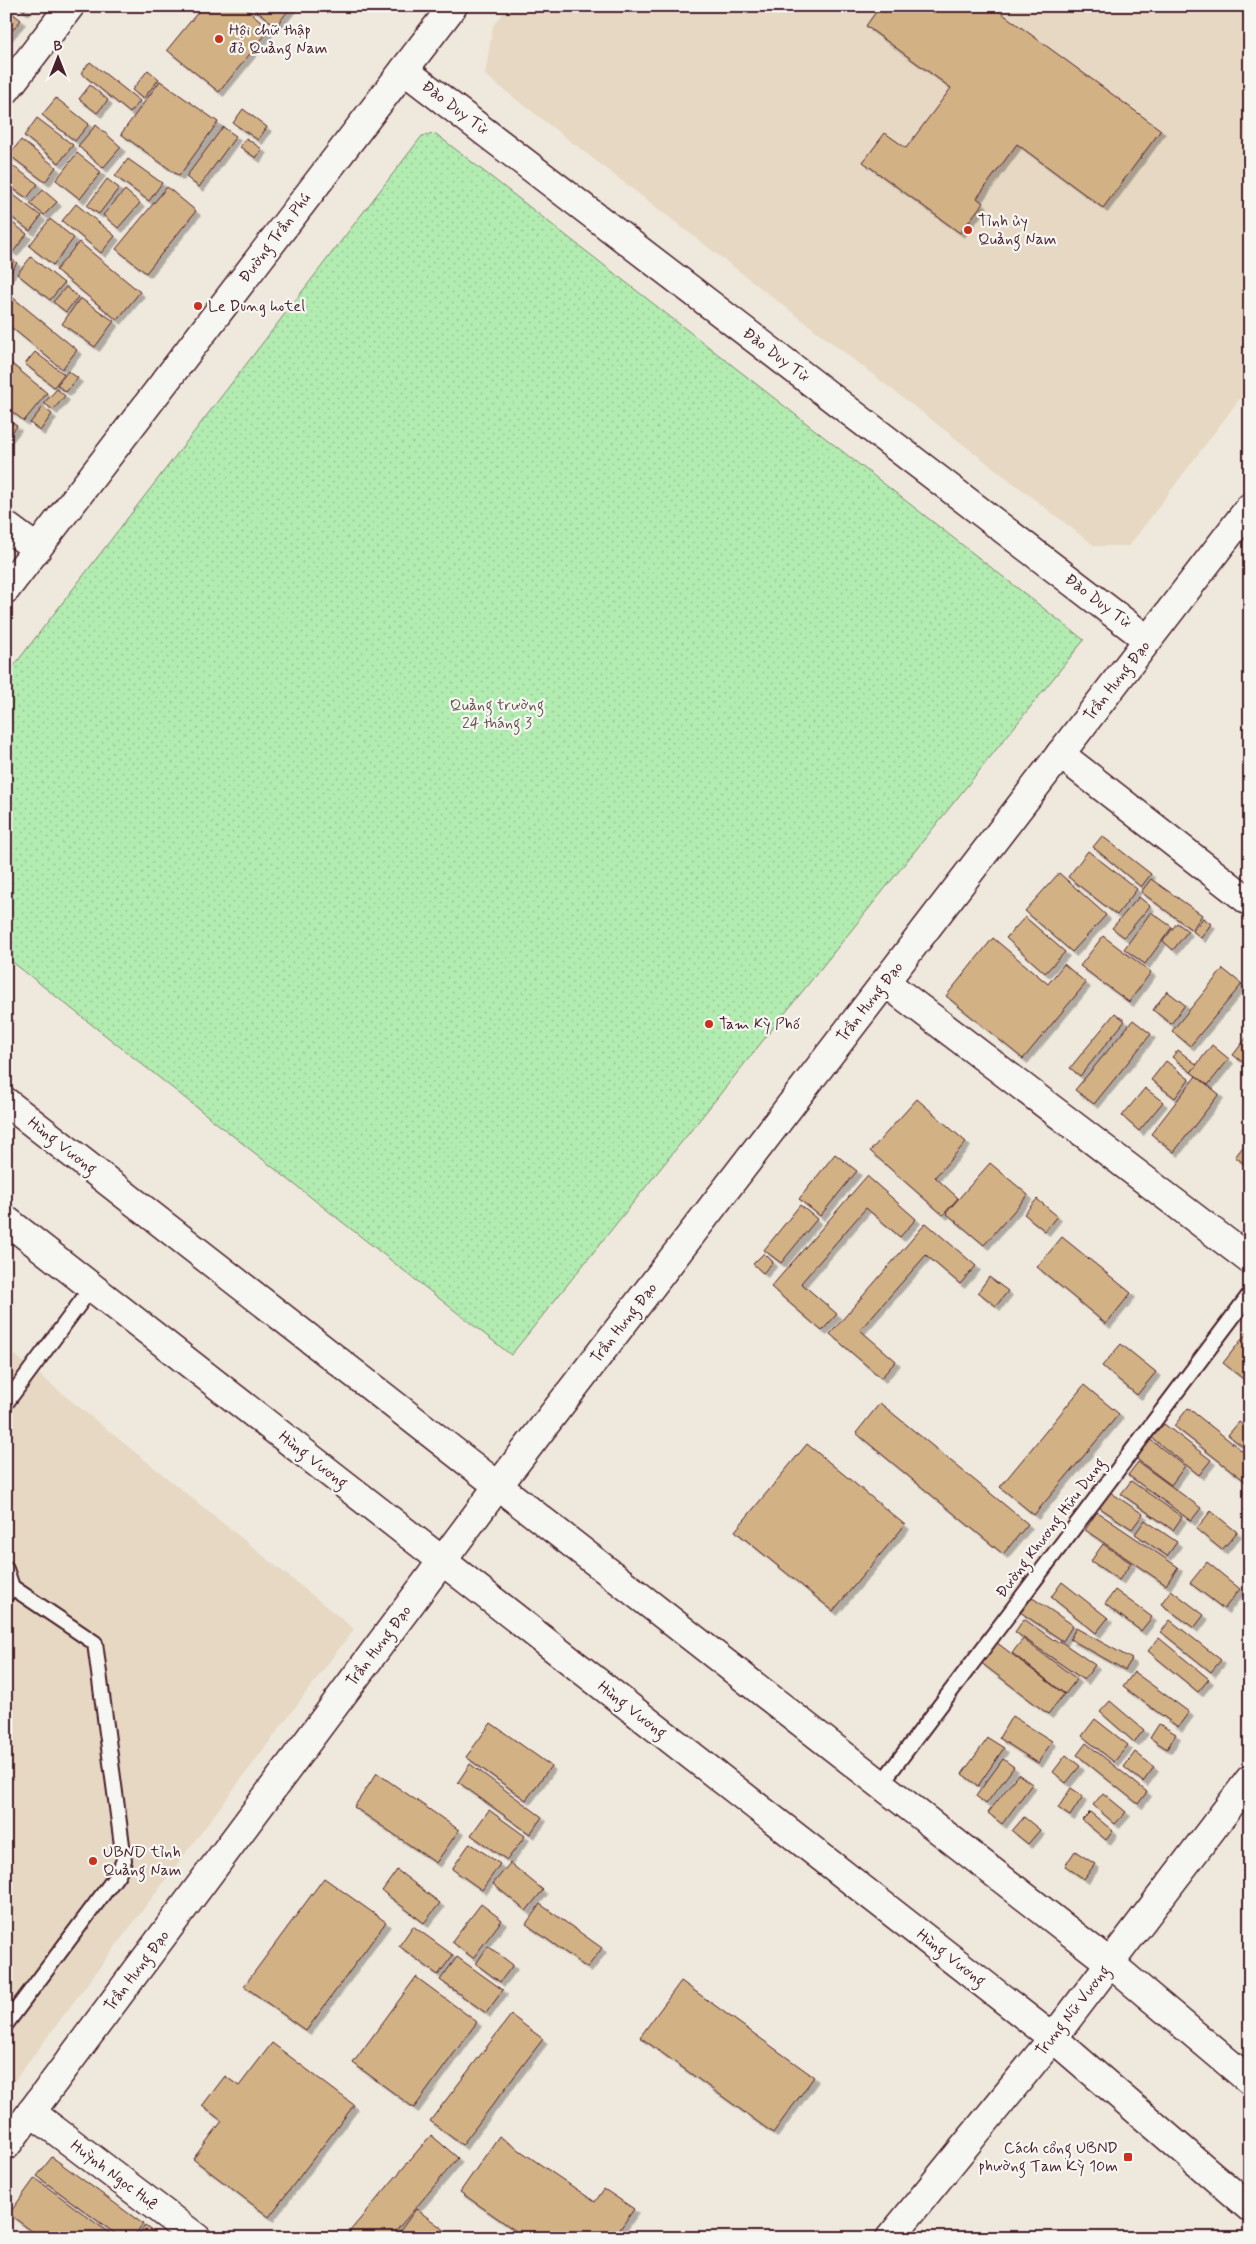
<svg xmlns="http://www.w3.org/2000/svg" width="1256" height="2244" viewBox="0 0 1256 2244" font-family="Mynerve,sans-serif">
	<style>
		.built { fill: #e6d8c2 }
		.park { fill: url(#park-dots); stroke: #7e866e }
		.building { fill: #d2b185; stroke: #4a1f2b; filter: url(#shadow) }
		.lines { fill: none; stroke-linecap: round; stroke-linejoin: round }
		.lane-casing { stroke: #4a1f2b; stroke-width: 18 }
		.street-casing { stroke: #4a1f2b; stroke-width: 31 }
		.secondary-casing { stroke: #4a1f2b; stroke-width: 31 }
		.lane { stroke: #f6f6f2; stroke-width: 14 }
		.street { stroke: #f6f6f2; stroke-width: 28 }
		.secondary { stroke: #f6f6f2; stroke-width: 28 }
		.poi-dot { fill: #c8321e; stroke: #f6f6f2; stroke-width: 2 }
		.labels { text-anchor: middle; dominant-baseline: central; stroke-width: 4.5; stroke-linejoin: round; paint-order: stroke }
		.poi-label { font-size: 16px; fill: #4a1f2b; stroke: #f6f6f2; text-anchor: start }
		.street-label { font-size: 16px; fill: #4a1f2b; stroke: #f6f6f2 }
		.park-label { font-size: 16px; fill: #64524c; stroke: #f6f6f2 }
	</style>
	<defs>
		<pattern id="park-dots" width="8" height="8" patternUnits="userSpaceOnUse" patternTransform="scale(1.25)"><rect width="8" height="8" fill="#b2ecb1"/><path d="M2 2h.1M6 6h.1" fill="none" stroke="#9bca98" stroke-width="1.8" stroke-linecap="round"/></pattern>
		<filter id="shadow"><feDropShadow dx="4.5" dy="4.5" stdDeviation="0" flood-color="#0004"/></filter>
	</defs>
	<rect width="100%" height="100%" fill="#efe8dc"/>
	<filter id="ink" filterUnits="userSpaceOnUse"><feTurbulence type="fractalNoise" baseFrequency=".02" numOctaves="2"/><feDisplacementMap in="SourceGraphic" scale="10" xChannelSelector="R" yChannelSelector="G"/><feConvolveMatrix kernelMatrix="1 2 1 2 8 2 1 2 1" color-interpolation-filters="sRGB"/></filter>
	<g filter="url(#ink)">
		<g class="built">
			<polygon points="509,6 1250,6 1250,385 1129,546 1095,546 485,75 493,26"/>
			<polygon points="6,1348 354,1629 6,2092"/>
		</g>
		<polygon class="park" points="436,134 1084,640 511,1355 6,957 6,676 422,136"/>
		<g class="building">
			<polygon points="18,6 28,6 24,11"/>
			<polygon points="203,6 243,6 270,29 219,92 167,50"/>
			<polygon points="250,6 292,6 276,26"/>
			<polygon points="880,6 900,8 902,6 992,6 1161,130 1103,208 1017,144 977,198 983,203 960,233 863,162 885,133 906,148 951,88 866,26"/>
			<polygon points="6,8 21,20 6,38"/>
			<polygon points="90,62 140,101 130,113 81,73"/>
			<polygon points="148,70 159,79 143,99 132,90"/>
			<polygon points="160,81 218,122 179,176 121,134"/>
			<polygon points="90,85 108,100 97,113 79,99"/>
			<polygon points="56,98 89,124 75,141 42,115"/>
			<polygon points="243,109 267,127 258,140 233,123"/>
			<polygon points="37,118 73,145 59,163 24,136"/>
			<polygon points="96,125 121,147 103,168 78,146"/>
			<polygon points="223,127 236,136 199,187 186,177"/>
			<polygon points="246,138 262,149 256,158 240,147"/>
			<polygon points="21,140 56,167 45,182 9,155"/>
			<polygon points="77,153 101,172 80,199 56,180"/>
			<polygon points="128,159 162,183 149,201 115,176"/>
			<polygon points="7,162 38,184 27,198 6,184"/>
			<polygon points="107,179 119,188 99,214 87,206"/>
			<polygon points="167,187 196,211 146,273 116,249"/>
			<polygon points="6,189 41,216 30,231 6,213"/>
			<polygon points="43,190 57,202 44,215 30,204"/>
			<polygon points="125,190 140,203 118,228 103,215"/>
			<polygon points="76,204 115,236 101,253 62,221"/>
			<polygon points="6,218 27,234 13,252 6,247"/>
			<polygon points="50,219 74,238 53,265 29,246"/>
			<polygon points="79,242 140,292 117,320 56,270"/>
			<polygon points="6,255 17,263 8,276 6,275"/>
			<polygon points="31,257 64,283 50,300 17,274"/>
			<polygon points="66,287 78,297 66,312 53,302"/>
			<polygon points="6,292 77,350 62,369 6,323"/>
			<polygon points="80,298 114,321 95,347 62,324"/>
			<polygon points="35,352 64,374 54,387 25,364"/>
			<polygon points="6,359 47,393 24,421 6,407"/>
			<polygon points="68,371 78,378 66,392 57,385"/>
			<polygon points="57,389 65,396 53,410 44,403"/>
			<polygon points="43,407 52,414 40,431 30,423"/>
			<polygon points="6,418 17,426 6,440"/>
			<polygon points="1102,836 1151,874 1141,887 1093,847"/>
			<polygon points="1088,851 1137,889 1117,915 1068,877"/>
			<polygon points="1059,873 1106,915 1072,952 1025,911"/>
			<polygon points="1151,879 1202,915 1192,930 1141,892"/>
			<polygon points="1139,897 1150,906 1124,937 1112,928"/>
			<polygon points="1151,912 1172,927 1145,964 1124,949"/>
			<polygon points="1025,917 1065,952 1045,973 1006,938"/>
			<polygon points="1203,918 1211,924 1201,938 1193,931"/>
			<polygon points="1177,923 1188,931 1173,950 1163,941"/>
			<polygon points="1103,936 1151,972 1129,1002 1080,966"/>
			<polygon points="993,938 1048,984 1064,964 1086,983 1023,1059 946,996"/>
			<polygon points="1223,969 1242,984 1190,1046 1172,1031"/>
			<polygon points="1167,991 1185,1005 1171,1024 1153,1010"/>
			<polygon points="1115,1013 1125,1021 1080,1076 1070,1068"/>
			<polygon points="1133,1020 1151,1034 1094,1104 1075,1090"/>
			<polygon points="1250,1033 1250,1065 1249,1067 1233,1055"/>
			<polygon points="1212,1045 1229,1059 1208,1085 1191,1072"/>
			<polygon points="1178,1050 1197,1065 1191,1072 1172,1057"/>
			<polygon points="1166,1061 1189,1079 1175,1098 1151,1080"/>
			<polygon points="1196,1076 1219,1094 1174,1152 1151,1134"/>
			<polygon points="1145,1088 1163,1102 1139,1131 1122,1116"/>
			<polygon points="917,1099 966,1142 935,1177 958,1198 943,1215 870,1151"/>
			<polygon points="1250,1138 1250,1168 1235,1157"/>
			<polygon points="835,1154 857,1171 820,1216 799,1199"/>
			<polygon points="990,1163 1028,1195 984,1245 946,1213"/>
			<polygon points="867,1176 916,1219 900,1237 866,1208 801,1283 837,1314 822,1331 771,1287"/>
			<polygon points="1037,1199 1057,1216 1045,1231 1024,1214"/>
			<polygon points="800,1205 817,1219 781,1263 764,1250"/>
			<polygon points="926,1223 976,1266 960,1284 926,1255 860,1330 896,1361 881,1378 830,1334"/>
			<polygon points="1062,1237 1131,1293 1106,1324 1037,1267"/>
			<polygon points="764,1253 773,1262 763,1273 753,1264"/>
			<polygon points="989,1277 1008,1291 996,1306 978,1292"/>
			<polygon points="1250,1329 1250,1377 1246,1381 1223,1363"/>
			<polygon points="1121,1344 1156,1372 1137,1395 1102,1366"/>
			<polygon points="1084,1385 1119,1414 1034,1515 1000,1487"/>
			<polygon points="880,1403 1028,1524 1003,1554 856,1433"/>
			<polygon points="1188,1408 1250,1457 1250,1485 1174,1426"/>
			<polygon points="1239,1422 1250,1430 1250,1452 1228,1435"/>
			<polygon points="1164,1424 1211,1460 1199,1475 1152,1438"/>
			<polygon points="1148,1438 1185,1466 1171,1485 1134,1457"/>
			<polygon points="807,1444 905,1525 833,1611 735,1531"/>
			<polygon points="1138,1462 1201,1508 1191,1521 1128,1475"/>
			<polygon points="1131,1481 1182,1517 1173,1530 1121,1494"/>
			<polygon points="1107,1490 1143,1514 1132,1529 1097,1506"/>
			<polygon points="1250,1504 1250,1514 1245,1510"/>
			<polygon points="1211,1511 1237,1532 1222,1550 1196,1529"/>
			<polygon points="1097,1512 1178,1567 1166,1585 1085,1530"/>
			<polygon points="1145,1520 1177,1542 1167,1556 1135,1534"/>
			<polygon points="1103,1544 1131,1563 1119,1580 1091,1561"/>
			<polygon points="1207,1562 1240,1589 1224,1609 1190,1583"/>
			<polygon points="1062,1582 1108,1618 1096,1633 1051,1597"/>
			<polygon points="1115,1590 1152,1617 1141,1631 1105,1604"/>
			<polygon points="1171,1590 1204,1615 1194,1628 1161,1604"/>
			<polygon points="1031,1597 1073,1625 1063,1641 1020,1612"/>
			<polygon points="1024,1619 1058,1643 1060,1641 1095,1665 1084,1680 1015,1632"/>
			<polygon points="1170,1620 1221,1660 1211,1672 1161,1632"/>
			<polygon points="1076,1628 1132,1659 1125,1670 1070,1639"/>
			<polygon points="1159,1638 1209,1679 1198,1692 1148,1651"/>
			<polygon points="1023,1639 1077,1679 1065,1694 1012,1653"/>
			<polygon points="996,1642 1064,1694 1048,1714 980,1662"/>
			<polygon points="1134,1672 1189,1712 1178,1727 1123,1687"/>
			<polygon points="1110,1701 1144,1730 1134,1742 1100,1712"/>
			<polygon points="1012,1716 1052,1741 1038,1763 999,1738"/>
			<polygon points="1095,1719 1128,1745 1114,1762 1082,1736"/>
			<polygon points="491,1723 551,1766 526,1800 466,1757"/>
			<polygon points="1159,1724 1176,1734 1167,1749 1150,1738"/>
			<polygon points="988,1738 1004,1748 978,1786 962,1774"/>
			<polygon points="1086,1743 1147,1792 1138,1804 1077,1755"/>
			<polygon points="1135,1752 1154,1767 1143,1782 1124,1767"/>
			<polygon points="1066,1755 1080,1766 1066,1783 1053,1772"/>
			<polygon points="1003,1759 1014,1767 986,1804 976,1796"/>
			<polygon points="470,1764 542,1817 530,1834 458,1782"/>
			<polygon points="377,1773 459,1830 436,1863 354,1807"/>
			<polygon points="1018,1774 1032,1784 1002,1824 988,1813"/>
			<polygon points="1071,1788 1083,1796 1070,1816 1058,1808"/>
			<polygon points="1103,1793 1126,1812 1115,1824 1093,1805"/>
			<polygon points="489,1810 525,1836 507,1860 471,1835"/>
			<polygon points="1090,1812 1113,1831 1106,1840 1082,1820"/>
			<polygon points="1024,1817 1040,1830 1028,1844 1012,1831"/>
			<polygon points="470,1843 500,1864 482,1890 452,1869"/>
			<polygon points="1075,1851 1095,1864 1084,1879 1065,1866"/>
			<polygon points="510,1863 543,1890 526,1911 493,1884"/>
			<polygon points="397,1870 440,1903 424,1923 382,1891"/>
			<polygon points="324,1878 386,1922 306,2031 244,1986"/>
			<polygon points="481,1904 502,1920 473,1958 452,1942"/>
			<polygon points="540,1904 602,1948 587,1968 526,1924"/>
			<polygon points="413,1926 453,1955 438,1975 399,1946"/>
			<polygon points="488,1946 513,1965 500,1982 476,1964"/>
			<polygon points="457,1957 503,1990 486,2013 440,1980"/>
			<polygon points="416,1977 477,2022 414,2108 353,2063"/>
			<polygon points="681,1981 814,2077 773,2133 640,2037"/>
			<polygon points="511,2015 543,2039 462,2145 430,2121"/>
			<polygon points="272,2043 354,2105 269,2217 193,2159 222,2121 202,2106 225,2076 239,2086"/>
			<polygon points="431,2135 458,2158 390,2238 344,2238"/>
			<polygon points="499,2136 595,2202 604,2189 634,2209 614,2238 526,2238 460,2192"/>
			<polygon points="52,2157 143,2224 132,2238 121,2238 37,2176"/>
			<polygon points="35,2178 112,2235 110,2238 41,2238 9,2214"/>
			<polygon points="416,2209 454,2237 453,2238 395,2238"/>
			<polygon points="145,2226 161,2238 136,2238"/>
		</g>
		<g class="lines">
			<g class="lane-casing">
				<g id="lane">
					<polyline points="6,1403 92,1287"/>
					<polyline points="6,1569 12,1587 6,1595"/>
					<polyline points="881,1784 1250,1294"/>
					<polyline points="6,2024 118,1874 124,1860 95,1643 12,1587"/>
				</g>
			</g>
			<g class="street-casing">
				<g id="street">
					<polyline points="404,70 1148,640"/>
					<polyline points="6,90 70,6"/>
					<polyline points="6,526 37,549"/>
					<polyline points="1060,754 1250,902"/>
					<polyline points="885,982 1250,1260"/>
					<polyline points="31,2112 197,2238"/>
				</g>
			</g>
			<g class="secondary-casing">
				<g id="secondary">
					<polyline points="6,589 453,6"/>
					<polyline points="6,1102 1111,1964 1250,2081"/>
					<polyline points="6,1220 1053,2038 1250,2208"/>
					<polyline points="6,2146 498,1486 1250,507"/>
					<polyline points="890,2238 1053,2038 1250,1779"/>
				</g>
			</g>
			<use href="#lane" class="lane"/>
			<use href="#street" class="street"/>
			<use href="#secondary" class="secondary"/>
		</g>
	</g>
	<g class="poi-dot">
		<circle cx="219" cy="39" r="5"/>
		<circle cx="968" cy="230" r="5"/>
		<circle cx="198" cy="306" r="5"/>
		<circle cx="709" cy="1024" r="5"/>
		<circle cx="93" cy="1861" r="5"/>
		<rect x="1123" y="2152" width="10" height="10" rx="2.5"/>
	</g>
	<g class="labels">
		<g class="poi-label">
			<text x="229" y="30">Hội chữ thập<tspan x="229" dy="18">đỏ Quảng Nam</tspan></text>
			<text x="978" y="221">Tỉnh ủy<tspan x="978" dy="18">Quảng Nam</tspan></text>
			<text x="208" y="306">Le Dung hotel</text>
			<text x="719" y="1024">Tam Kỳ Phố</text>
			<text x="103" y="1852">UBND tỉnh<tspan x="103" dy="18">Quảng Nam</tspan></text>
			<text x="1118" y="2148" text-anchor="end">Cách cổng UBND<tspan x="1118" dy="18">phường Tam Kỳ 10m</tspan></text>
		</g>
		<g class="street-label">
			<text transform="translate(455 108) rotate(37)">Đào Duy Từ</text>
			<text transform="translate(275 238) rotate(-53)">Đường Trần Phú</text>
			<text transform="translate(776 355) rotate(37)">Đào Duy Từ</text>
			<text transform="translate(1098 601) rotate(37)">Đào Duy Từ</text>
			<text transform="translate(1117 681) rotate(-52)">Trần Hưng Đạo</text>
			<text transform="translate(870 1002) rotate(-52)">Trần Hưng Đạo</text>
			<text transform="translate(62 1146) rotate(38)">Hùng Vương</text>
			<text transform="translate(624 1323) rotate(-52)">Trần Hưng Đạo</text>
			<text transform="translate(313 1460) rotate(38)">Hùng Vương</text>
			<text transform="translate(1051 1528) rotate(-53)">Đường Khương Hữu Dụng</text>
			<text transform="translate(379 1646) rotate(-53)">Trần Hưng Đạo</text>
			<text transform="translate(632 1710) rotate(38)">Hùng Vương</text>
			<text transform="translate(951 1958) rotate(38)">Hùng Vương</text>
			<text transform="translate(137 1971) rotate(-53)">Trần Hưng Đạo</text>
			<text transform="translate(1073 2011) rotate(-52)">Trưng Nữ Vương</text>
			<text transform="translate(114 2175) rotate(37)">Huỳnh Ngọc Huệ</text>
		</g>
		<g class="park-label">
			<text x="497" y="705">Quảng trường<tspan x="497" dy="18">24 tháng 3</tspan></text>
		</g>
	</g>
	<rect width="1256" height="2244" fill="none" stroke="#f6f6f2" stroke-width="25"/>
	<rect x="12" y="12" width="1231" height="2219" fill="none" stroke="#4a1f2b" stroke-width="2" filter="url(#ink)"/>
	<g transform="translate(58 58)" stroke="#f6f6f2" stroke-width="4" paint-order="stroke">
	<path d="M0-4L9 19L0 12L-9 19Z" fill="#4a1f2b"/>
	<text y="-8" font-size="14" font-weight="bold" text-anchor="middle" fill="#4a1f2b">B</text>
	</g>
</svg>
